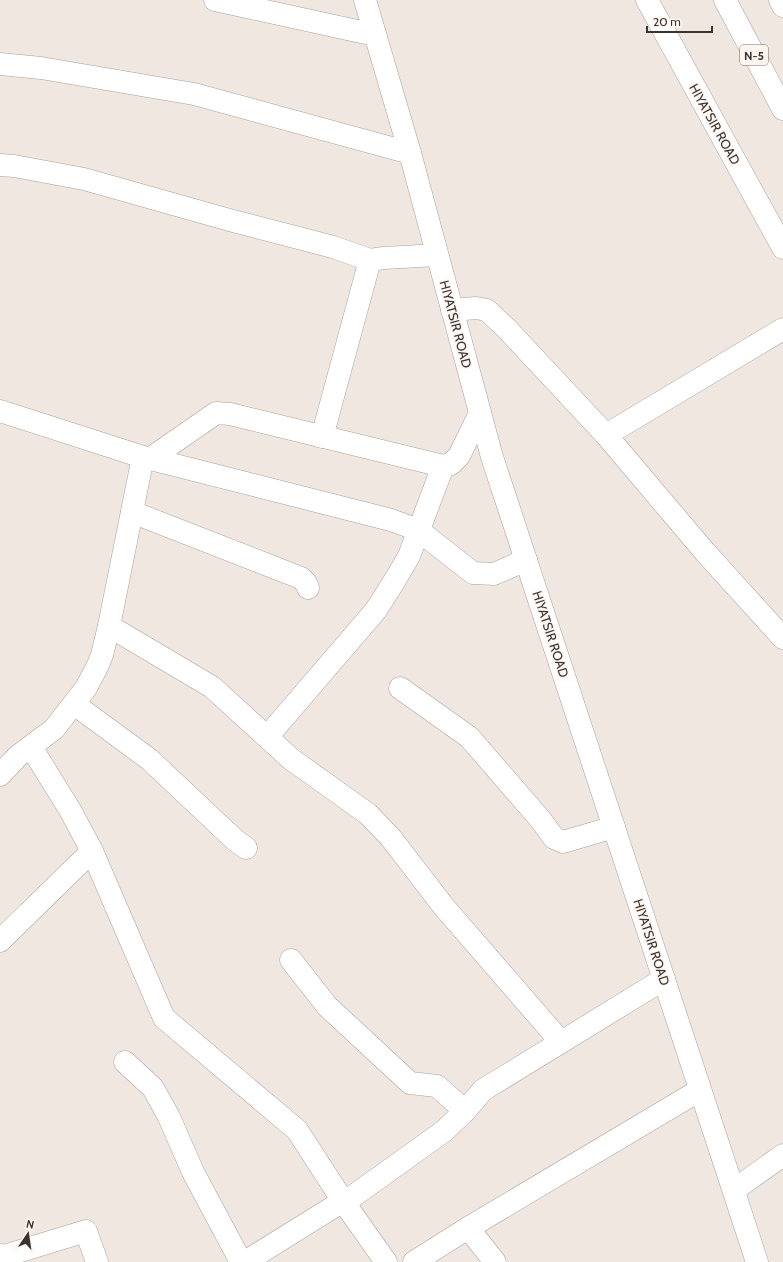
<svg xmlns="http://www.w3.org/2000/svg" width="783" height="1262" viewBox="0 0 783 1262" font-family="Cabin,sans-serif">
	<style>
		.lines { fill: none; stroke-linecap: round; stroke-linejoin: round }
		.minor-casing { stroke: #a9a19a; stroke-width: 23 }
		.highway-casing { stroke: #a9a19a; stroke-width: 23 }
		.minor { stroke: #fff; stroke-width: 22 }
		.highway { stroke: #fff; stroke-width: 22 }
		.labels { text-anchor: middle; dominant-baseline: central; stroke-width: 3; stroke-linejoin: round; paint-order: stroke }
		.shield { fill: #fdf4ee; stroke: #736e6a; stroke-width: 1 }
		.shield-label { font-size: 12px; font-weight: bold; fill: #383432 }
		.street-label { font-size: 13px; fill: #383432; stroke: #fdf4ee }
	</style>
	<rect width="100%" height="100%" fill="#f0e7e0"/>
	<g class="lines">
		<g class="minor-casing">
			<g id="minor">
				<polyline points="215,0 375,35"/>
				<polyline points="365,0 410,153 492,457 757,1262"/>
				<polyline points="647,0 783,248"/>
				<polyline points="0,64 41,68 194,94 410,153"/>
				<polyline points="0,165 14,166 84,179 233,221 333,247 370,260 384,258 437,255"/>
				<polyline points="452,310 476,308 487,310 507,329 606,435 705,552 783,638"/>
				<polyline points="0,411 143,457 391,520 418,530 473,573 494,574 526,560"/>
				<polyline points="606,435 783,329"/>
				<polyline points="322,437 370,260"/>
				<polyline points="151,458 216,413 230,414 443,466 451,464 459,456 480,413"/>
				<polyline points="132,512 301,578 306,583 308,588"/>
				<polyline points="109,626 212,687 291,759 368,814 391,838 444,907 561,1042"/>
				<polyline points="400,688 469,737 540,819 554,838 563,842 614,827"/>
				<polyline points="74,704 149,759 235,840 246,848"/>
				<polyline points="267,737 376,610 395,580 409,556 443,466"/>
				<polyline points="31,747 70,810 92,851 164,1018 297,1130 343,1201 386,1262"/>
				<polyline points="0,775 18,756 54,729 86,688 98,665 102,655 109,626 143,457"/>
				<polyline points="0,941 92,851"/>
				<polyline points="291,960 327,1006 410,1083 437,1086 465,1111"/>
				<polyline points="125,1062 153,1088 169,1117 193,1172 241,1262"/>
				<polyline points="734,1190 783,1155"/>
				<polyline points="345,1202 444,1131 465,1111 483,1090 664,979"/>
				<polyline points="468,1228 495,1262"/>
				<polyline points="0,1255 4,1256 86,1231 97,1262"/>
				<polyline points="245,1262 343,1201"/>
				<polyline points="414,1262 468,1228 700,1090"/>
			</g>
		</g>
		<g class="highway-casing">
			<g id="highway">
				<polyline points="725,0 783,109"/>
				<polyline points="780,0 783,6"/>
			</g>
		</g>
		<use href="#minor" class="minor"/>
		<use href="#highway" class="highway"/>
	</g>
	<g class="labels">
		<rect class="shield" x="740" y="45" width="28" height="20" rx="3"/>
		<g class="shield-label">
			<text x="754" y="55">N-5</text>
		</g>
		<g class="street-label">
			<text transform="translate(715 124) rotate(61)">HIYATSIR ROAD</text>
			<text transform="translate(456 324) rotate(75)">HIYATSIR ROAD</text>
			<text transform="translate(551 634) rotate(72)">HIYATSIR ROAD</text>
			<text transform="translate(652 942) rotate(72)">HIYATSIR ROAD</text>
		</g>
	</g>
	<g transform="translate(28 1234) rotate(13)" stroke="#fdf4ee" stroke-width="3" paint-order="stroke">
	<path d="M0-3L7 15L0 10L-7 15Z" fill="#383432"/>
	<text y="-6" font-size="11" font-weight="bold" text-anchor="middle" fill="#383432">N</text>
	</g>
	<path d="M647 26v6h65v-6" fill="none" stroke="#383432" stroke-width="2"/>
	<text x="653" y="26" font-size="12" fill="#383432" stroke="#fdf4ee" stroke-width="3" paint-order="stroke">20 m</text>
</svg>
